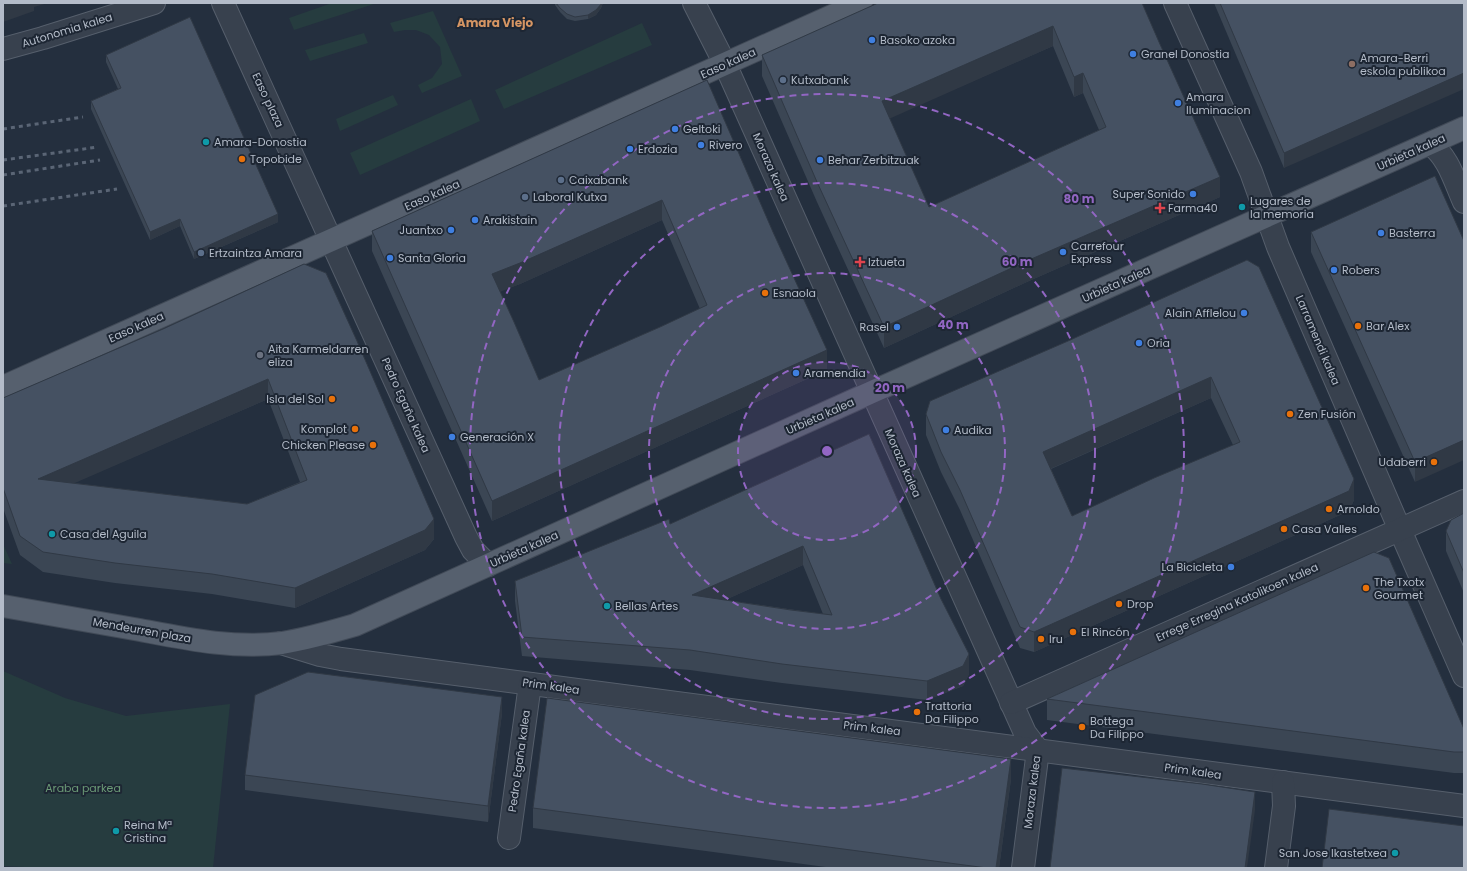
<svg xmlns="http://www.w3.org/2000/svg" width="1467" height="871" viewBox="0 0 1467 871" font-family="Poppins,sans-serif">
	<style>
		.green { fill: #263c3f }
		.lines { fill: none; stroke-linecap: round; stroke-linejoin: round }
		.minor-casing { stroke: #565f6c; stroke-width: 24 }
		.major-casing { stroke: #414a57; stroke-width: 24 }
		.minor { stroke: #38414e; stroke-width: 22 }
		.major { stroke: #56606e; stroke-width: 22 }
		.rail { stroke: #5a6575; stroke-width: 3; stroke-dasharray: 4 4; stroke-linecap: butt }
		.wall { fill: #3b4654; fill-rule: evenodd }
		.shaded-wall { fill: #303945 }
		.building { fill: #455162; stroke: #303945; fill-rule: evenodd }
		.ring { fill: none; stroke: #9266c3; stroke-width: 2; stroke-dasharray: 7 5 }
		.shop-dot { fill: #3f7fe0; stroke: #1d2633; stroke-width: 1.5 }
		.education-dot { fill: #8d6e63; stroke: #1d2633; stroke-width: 1.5 }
		.service-dot { fill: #5c6f8a; stroke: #1d2633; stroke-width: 1.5 }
		.culture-dot { fill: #0f9aa8; stroke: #1d2633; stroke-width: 1.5 }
		.food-dot { fill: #e8710a; stroke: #1d2633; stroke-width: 1.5 }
		.health-dot { fill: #e0444e; stroke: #1d2633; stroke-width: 1.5 }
		.worship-dot { fill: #6b7280; stroke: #1d2633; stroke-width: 1.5 }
		.labels { text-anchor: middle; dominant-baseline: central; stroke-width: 4; stroke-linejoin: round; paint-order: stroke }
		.street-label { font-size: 11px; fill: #b4bcc9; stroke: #1d2633 }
		.poi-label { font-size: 11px; fill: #b4bcc9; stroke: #1d2633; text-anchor: start }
		.park-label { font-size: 11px; fill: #6b9a76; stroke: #1d2633 }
		.neighbourhood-label { font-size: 12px; font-weight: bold; fill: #d59563; stroke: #1d2633 }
		.centre { fill: #9266c3; stroke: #1d2633; stroke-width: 2 }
		.ring-label { font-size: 12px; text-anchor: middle; font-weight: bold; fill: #9266c3; stroke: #1d2633; stroke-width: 4; stroke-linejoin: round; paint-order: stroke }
	</style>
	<rect width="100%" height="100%" fill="#242f3e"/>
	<g class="green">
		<polygon points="332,3 377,3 294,30 289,18"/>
		<polygon points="433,11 462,76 422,93 418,85 432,78 442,64 440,47 429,35 416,30 405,30 394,32 390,23"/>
		<polygon points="642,23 652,45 504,109 495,90"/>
		<polygon points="364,33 368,43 310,61 305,50"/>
		<polygon points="393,95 398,105 340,131 336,119"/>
		<polygon points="471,99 480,121 360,175 350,153"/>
		<polygon points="3,544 12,564 3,563"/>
		<polygon points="3,671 65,698 126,716 230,704 213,868 45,868 3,866"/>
	</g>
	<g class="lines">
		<g class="minor-casing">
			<g id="minor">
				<polyline points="223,3 466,537 473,550 488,565"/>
				<polyline points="694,3 725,64 1025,733 1038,750 1023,868"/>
				<polyline points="1175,3 1251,172 1278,247 1400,530 1464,676"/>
				<polyline points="3,49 43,38 154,3"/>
				<path d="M1430 144C1448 156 1455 182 1464 202"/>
				<polyline points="281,643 320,655 341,659 1464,806"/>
				<polyline points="1011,703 1464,501"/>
				<polyline points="509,838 530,684"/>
				<polyline points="1276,868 1284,806 1283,782"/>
			</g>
		</g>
		<g class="major-casing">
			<g id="major">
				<polyline points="3,387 861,3"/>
				<path d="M3 606C49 614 95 622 140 630 187 639 234 649 282 643 307 639 331 632 355 625L872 392 1464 128"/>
			</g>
		</g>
		<use href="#minor" class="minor"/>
		<use href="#major" class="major"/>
		<g class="rail">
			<polyline points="3,129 83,117"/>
			<polyline points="3,160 98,147"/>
			<polyline points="3,175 100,160"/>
			<polyline points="3,206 117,189"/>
		</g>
	</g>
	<g class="wall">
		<polygon points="555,3 603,3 601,8 596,15 588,19 575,21 567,19 560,12 555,5"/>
		<path d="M1142 3 1220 197 1029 281 884 348 817 202 762 76V55ZM1053 46 1074 97 1083 93 1099 130 929 207 889 118Z"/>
		<polygon points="1214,3 1464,3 1284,168"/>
		<polygon points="106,55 278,222 194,259 180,226 150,240 91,109 91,101 118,89 106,62"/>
		<path d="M707 80 827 370 492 521 372 251V231ZM662 220 700 309 660 327 539 380 500 291 520 284Z"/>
		<polygon points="1311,232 1464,241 1415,482 1311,252"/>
		<path d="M1247 260 1354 500 1349 511 1034 652 1020 648 960 510 941 472 926 435V414L1068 341ZM1211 398 1233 445 1072 516 1051 469Z"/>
		<path d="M304 264 434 539 425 550 295 608 212 594 115 583 43 572 20 555 3 508V398L163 329ZM268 399 300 482 247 504 73 483Z"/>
		<path d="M869 434 969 674 963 686 927 700 782 683 690 670 522 656 515 601V581L670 524ZM803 565 823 614 725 600Z"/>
		<polygon points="1464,513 1464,593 1446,551 1446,531"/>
		<polygon points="1047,699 1464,729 1464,773 1454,773 1047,720"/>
		<polygon points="502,713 488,822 245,790 245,775"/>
		<polygon points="1011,779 999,868 833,868 533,828 533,808"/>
	</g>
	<g class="shaded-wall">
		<polygon points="3,3 48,3 34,7 34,11 3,22"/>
		<polygon points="602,3 603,3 601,8 596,15 588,19 588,15"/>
		<polygon points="1053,26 1053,46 882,122 882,101"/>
		<polygon points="1083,73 1083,93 1074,97 1074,77"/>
		<polygon points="1464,73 1464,89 1284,168 1284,153"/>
		<polygon points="1220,177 1220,197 1029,281 884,348 884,327 1029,260"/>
		<polygon points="662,200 662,220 520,284 492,295 492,274"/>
		<polygon points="278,214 278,222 194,259 194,252"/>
		<polygon points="180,219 180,226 150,240 150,232"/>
		<polygon points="827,350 827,370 492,521 492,501"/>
		<polygon points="1211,377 1211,398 1043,472 1043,452"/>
		<polygon points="268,379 268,399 38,499 38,479"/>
		<polygon points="1464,440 1464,460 1415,482 1415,462"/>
		<polygon points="1354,479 1354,500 1349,511 1034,652 1034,632"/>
		<polygon points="434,519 434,539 425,550 295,608 295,588"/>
		<polygon points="803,546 803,565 692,615 692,595"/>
		<polygon points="969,654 969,674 963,686 927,700 927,681"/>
		<polygon points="502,697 502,713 488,822 488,806"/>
		<polygon points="1011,759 1011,779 999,868 996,868"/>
		<polygon points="1255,792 1255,810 1247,868 1245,868"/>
	</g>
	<g class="building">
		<polygon points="556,3 602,3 596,10 588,15 575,17 567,14 560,8"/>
		<path d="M878 3H1142L1159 42 1220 177 1029 260 884 327 817 182 762 55ZM1053 26 1074 77 1083 73 1106 127 929 207 882 101Z"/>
		<polygon points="1220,3 1464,3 1464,73 1284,153"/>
		<polygon points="190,17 278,214 194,252 180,219 150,232 91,101 121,88 106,55"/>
		<path d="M707 80 773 232 827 350 492 501 372 231ZM662 200 707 305 660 327 539 380 514 322 492 274 520 263Z"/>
		<polygon points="1435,176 1464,241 1464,440 1415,462 1311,232"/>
		<path d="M1247 260 1259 267 1354 479 1349 491 1034 632 1020 627 960 490 941 452 926 414 930 401 1068 341ZM1211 377 1240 442 1154 478 1072 516 1043 452Z"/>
		<path d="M304 264 326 273 357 341 434 519 425 530 295 588 212 574 115 563 43 552 20 536 3 488V398L163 329ZM268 379 307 480 247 504 38 479Z"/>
		<path d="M869 434 941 599 969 654 963 666 927 681 782 664 690 650 522 637 515 581 669 519 670 524ZM803 546 832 615 791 610 692 595Z"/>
		<polygon points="1464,513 1464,573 1446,531 1451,520"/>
		<polygon points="1374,552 1389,558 1464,729 1464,752 1454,752 1047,699"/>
		<polygon points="308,672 502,697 488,806 245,775 255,695"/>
		<polygon points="547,698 1011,759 996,868 987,868 533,808"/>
		<polygon points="1062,768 1202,784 1255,792 1245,868 1050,868"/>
		<polygon points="1329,809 1464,826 1464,868 1322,868"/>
	</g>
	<circle cx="827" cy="451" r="89" fill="#9266c3" fill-opacity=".12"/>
	<g class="ring">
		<circle cx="827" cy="451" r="89"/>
		<circle cx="827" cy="451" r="178"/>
		<circle cx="827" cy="451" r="268"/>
		<circle cx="827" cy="451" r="357"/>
	</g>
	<g class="shop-dot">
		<circle cx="872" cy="40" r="4"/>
		<circle cx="1133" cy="54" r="4"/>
		<circle cx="1178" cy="103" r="4"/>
		<circle cx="675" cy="129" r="4"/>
		<circle cx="701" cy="145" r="4"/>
		<circle cx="630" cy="149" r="4"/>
		<circle cx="820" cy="160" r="4"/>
		<circle cx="1193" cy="194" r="4"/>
		<circle cx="475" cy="220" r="4"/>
		<circle cx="451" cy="230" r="4"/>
		<circle cx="1381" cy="233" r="4"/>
		<circle cx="1063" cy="252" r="4"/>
		<circle cx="390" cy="258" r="4"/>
		<circle cx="1334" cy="270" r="4"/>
		<circle cx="1244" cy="313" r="4"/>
		<circle cx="897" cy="327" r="4"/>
		<circle cx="1139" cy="343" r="4"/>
		<circle cx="796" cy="373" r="4"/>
		<circle cx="946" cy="430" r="4"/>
		<circle cx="452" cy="437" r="4"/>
		<circle cx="1231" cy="567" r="4"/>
	</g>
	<circle class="education-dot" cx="1352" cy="64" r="4"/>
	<g class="service-dot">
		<circle cx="783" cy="80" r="4"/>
		<circle cx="561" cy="180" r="4"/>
		<circle cx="525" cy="197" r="4"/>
		<circle cx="201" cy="253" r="4"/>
	</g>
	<g class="culture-dot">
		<circle cx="206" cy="142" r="4"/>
		<circle cx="1242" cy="207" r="4"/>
		<circle cx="52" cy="534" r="4"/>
		<circle cx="607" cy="606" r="4"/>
		<circle cx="116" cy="831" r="4"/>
		<circle cx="1395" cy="853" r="4"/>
	</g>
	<g class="food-dot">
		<circle cx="242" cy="159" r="4"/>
		<circle cx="765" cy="293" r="4"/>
		<circle cx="1358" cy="326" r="4"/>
		<circle cx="332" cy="399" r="4"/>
		<circle cx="1290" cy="414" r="4"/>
		<circle cx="355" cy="429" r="4"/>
		<circle cx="373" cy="445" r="4"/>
		<circle cx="1434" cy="462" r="4"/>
		<circle cx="1329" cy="509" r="4"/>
		<circle cx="1284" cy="529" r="4"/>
		<circle cx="1366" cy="588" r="4"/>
		<circle cx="1119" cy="604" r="4"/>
		<circle cx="1073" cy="632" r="4"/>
		<circle cx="1041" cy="639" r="4"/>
		<circle cx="917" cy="712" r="4"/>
		<circle cx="1082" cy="727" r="4"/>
	</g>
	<g class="health-dot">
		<path d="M1158 202h4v4h4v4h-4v4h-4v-4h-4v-4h4z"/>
		<path d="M858 256h4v4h4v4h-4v4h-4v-4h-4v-4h4z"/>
	</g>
	<circle class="worship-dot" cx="260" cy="355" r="4"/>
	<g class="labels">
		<g class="street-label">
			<text transform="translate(67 30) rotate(-17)">Autonomia kalea</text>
			<text transform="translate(728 63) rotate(-24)">Easo kalea</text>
			<text transform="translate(268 100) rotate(65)">Easo plaza</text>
			<text transform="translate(1411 152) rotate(-24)">Urbieta kalea</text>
			<text transform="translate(771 167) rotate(66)">Moraza kalea</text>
			<text transform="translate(432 195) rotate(-24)">Easo kalea</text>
			<text transform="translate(1116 284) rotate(-24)">Urbieta kalea</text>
			<text transform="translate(136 327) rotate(-24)">Easo kalea</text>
			<text transform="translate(1318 340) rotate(67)">Larramendi kalea</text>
			<text transform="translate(406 405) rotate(66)">Pedro Egaña kalea</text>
			<text transform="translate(820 416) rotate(-24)">Urbieta kalea</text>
			<text transform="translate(903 463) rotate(66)">Moraza kalea</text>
			<text transform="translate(524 549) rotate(-24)">Urbieta kalea</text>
			<text transform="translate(1237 602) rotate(-24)">Errege Erregina Katolikoen kalea</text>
			<text transform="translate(142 630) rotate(10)">Mendeurren plaza</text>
			<text transform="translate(551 686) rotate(8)">Prim kalea</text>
			<text transform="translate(872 728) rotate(7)">Prim kalea</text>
			<text transform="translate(519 761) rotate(-82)">Pedro Egaña kalea</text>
			<text transform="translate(1193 771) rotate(8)">Prim kalea</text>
			<text transform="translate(1032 792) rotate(-83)">Moraza kalea</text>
		</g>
		<g class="poi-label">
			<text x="880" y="40">Basoko azoka</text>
			<text x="1141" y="54">Granel Donostia</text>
			<text x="1360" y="58">Amara-Berri<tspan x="1360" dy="13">eskola publikoa</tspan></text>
			<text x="791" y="80">Kutxabank</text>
			<text x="1186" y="97">Amara<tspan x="1186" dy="13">Iluminacion</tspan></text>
			<text x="683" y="129">Geltoki</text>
			<text x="214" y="142">Amara-Donostia</text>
			<text x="709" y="145">Rivero</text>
			<text x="638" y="149">Erdozia</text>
			<text x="250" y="159">Topobide</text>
			<text x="828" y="160">Behar Zerbitzuak</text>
			<text x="569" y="180">Caixabank</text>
			<text x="1185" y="194" text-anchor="end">Super Sonido</text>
			<text x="533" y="197">Laboral Kutxa</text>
			<text x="1250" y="201">Lugares de<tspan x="1250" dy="13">la memoria</tspan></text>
			<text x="1168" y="208">Farma40</text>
			<text x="483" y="220">Arakistain</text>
			<text x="443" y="230" text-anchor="end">Juantxo</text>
			<text x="1389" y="233">Basterra</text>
			<text x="1071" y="246">Carrefour<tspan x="1071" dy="13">Express</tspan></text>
			<text x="209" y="253">Ertzaintza Amara</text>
			<text x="398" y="258">Santa Gloria</text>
			<text x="868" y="262">Iztueta</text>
			<text x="1342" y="270">Robers</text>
			<text x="773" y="293">Esnaola</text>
			<text x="1236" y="313" text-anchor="end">Alain Afflelou</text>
			<text x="1366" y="326">Bar Alex</text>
			<text x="889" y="327" text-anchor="end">Rasel</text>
			<text x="1147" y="343">Oria</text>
			<text x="268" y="349">Aita Karmeldarren<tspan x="268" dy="13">eliza</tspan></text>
			<text x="804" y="373">Aramendia</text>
			<text x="324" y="399" text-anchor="end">Isla del Sol</text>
			<text x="1298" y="414">Zen Fusión</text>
			<text x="347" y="429" text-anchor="end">Komplot</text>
			<text x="954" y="430">Audika</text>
			<text x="460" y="437">Generación X</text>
			<text x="365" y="445" text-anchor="end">Chicken Please</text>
			<text x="1426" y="462" text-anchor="end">Udaberri</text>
			<text x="1337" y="509">Arnoldo</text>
			<text x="1292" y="529">Casa Valles</text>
			<text x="60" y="534">Casa del Aguila</text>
			<text x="1223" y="567" text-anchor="end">La Bicicleta</text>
			<text x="1374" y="582">The Txotx<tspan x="1374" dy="13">Gourmet</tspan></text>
			<text x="1127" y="604">Drop</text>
			<text x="615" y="606">Bellas Artes</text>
			<text x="1081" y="632">El Rincón</text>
			<text x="1049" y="639">Iru</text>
			<text x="925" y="706">Trattoria<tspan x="925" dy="13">Da Filippo</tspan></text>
			<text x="1090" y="721">Bottega<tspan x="1090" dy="13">Da Filippo</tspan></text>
			<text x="124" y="825">Reina Mª<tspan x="124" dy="13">Cristina</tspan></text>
			<text x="1387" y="853" text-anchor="end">San Jose Ikastetxea</text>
		</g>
		<g class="park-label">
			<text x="83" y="788">Araba parkea</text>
		</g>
		<g class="neighbourhood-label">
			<text x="495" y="22">Amara Viejo</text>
		</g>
	</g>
	<circle cx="827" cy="451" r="6" class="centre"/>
	<g class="ring-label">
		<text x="1079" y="203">80 m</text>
		<text x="1017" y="266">60 m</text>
		<text x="953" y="329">40 m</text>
		<text x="890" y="392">20 m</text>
	</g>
	<rect width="1467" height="871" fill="none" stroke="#b4bcc9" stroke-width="8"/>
</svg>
